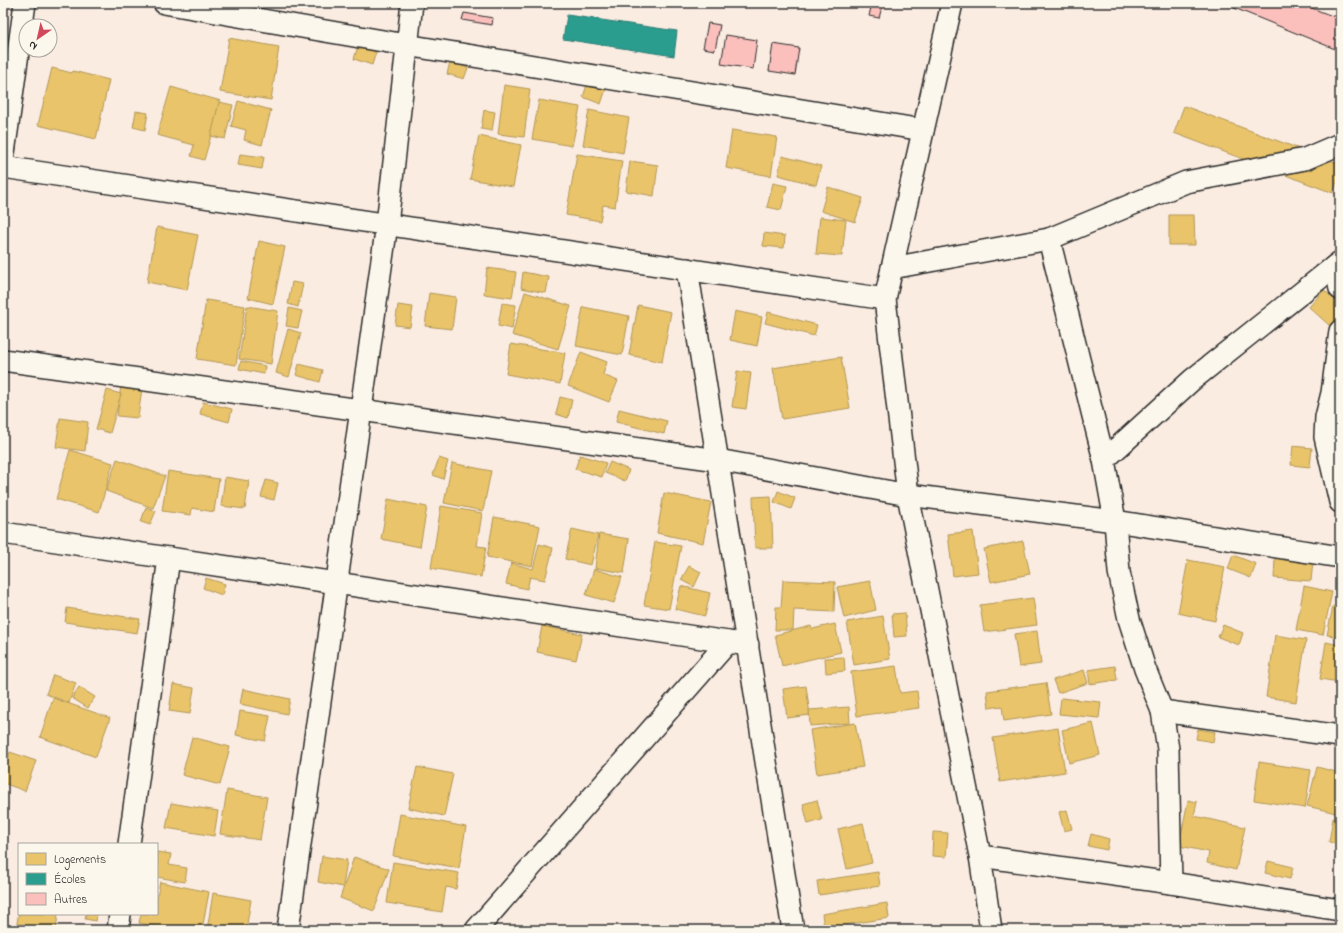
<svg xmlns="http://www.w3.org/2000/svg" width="1343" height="933" viewBox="0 0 1343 933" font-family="'Indie Flower',sans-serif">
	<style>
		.homes { fill: #e9c46a; stroke: #b09657 }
		.schools { fill: #2a9d8f; stroke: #2a7b71 }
		.building { fill: #fbbfbc; stroke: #2b2b2b }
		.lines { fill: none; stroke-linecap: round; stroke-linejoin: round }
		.street-casing { stroke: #2b2b2b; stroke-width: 24 }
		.street { stroke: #fbf7ec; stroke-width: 21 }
	</style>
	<rect width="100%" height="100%" fill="#fbece2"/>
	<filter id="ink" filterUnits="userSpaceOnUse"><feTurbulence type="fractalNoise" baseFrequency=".025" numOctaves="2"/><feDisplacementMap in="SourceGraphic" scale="8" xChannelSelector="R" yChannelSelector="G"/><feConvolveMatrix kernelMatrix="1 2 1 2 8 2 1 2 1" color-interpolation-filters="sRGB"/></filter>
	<g filter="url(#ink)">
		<g class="homes">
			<polygon points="229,38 279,47 271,100 220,92"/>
			<polygon points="358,46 376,52 372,65 354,59"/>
			<polygon points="450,62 468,68 464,79 447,74"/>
			<polygon points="52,68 72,73 73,71 109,80 96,139 38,125"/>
			<polygon points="588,82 606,89 601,104 583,97"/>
			<polygon points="504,85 530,89 524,137 498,134"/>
			<polygon points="171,87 221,101 204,160 191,156 194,145 157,135"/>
			<polygon points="539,100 580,107 572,146 532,139"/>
			<polygon points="238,101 271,110 262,145 244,140 246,130 231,126"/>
			<polygon points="219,102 233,105 225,139 211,136"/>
			<polygon points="1184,106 1340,164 1340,174 1333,193 1174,133"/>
			<polygon points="484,110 495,112 492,131 481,129"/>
			<polygon points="589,110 629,118 623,153 583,145"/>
			<polygon points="136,111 148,113 145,130 133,127"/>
			<polygon points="732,130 777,137 771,176 726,168"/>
			<polygon points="479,136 521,145 513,187 470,179"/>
			<polygon points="240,154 264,157 262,169 238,165"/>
			<polygon points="577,154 622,161 615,207 603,205 600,221 566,215"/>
			<polygon points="782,156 821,166 816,185 778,175"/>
			<polygon points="630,161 658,165 654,196 626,191"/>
			<polygon points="773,183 787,186 781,210 767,207"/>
			<polygon points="828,187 863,198 855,222 821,211"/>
			<polygon points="1169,215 1194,215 1195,245 1169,245"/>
			<polygon points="820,217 846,220 842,256 816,254"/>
			<polygon points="157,227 198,235 187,290 147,282"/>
			<polygon points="764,233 785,236 784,248 763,246"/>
			<polygon points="259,241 285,247 273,304 248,298"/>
			<polygon points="487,268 516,272 512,298 484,294"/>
			<polygon points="523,272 549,277 546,293 521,288"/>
			<polygon points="292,282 303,284 298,307 288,304"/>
			<polygon points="1324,290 1340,305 1340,317 1331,327 1309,307"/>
			<polygon points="525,292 571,306 558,349 512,335"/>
			<polygon points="429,293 456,297 452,329 425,326"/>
			<polygon points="206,300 245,306 236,365 197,359"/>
			<polygon points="502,303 516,305 512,329 498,326"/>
			<polygon points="398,305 413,307 410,327 395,325"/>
			<polygon points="638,305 671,312 662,362 629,355"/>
			<polygon points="247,306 278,311 271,364 239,359"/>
			<polygon points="583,307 629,316 622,355 576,346"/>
			<polygon points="289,308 302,311 298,328 286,326"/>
			<polygon points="735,311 762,317 757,346 730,340"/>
			<polygon points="768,312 817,325 814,336 765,323"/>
			<polygon points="288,329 301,333 289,377 276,373"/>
			<polygon points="511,344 565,353 560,384 506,374"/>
			<polygon points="581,352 607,362 603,375 618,381 609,402 568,386"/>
			<polygon points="841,357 850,408 782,419 773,368"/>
			<polygon points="241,361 265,366 264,374 239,369"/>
			<polygon points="299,364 323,370 320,382 296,375"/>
			<polygon points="737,371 751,373 746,409 732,407"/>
			<polygon points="122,377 143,380 138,418 117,416"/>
			<polygon points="107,390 121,394 110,433 96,429"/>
			<polygon points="560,397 572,400 568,418 556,414"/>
			<polygon points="203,402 232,409 229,422 200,414"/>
			<polygon points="619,409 667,421 664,434 616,422"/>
			<polygon points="60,418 88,422 85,451 56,447"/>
			<polygon points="1293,446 1312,448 1310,467 1291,465"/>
			<polygon points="70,450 113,463 99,512 56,499"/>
			<polygon points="580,455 606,463 602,477 575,469"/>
			<polygon points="439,458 448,461 443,479 433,475"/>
			<polygon points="117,459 165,476 153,508 106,491"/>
			<polygon points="610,462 629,470 625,481 605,473"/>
			<polygon points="452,463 491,471 483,511 444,503"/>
			<polygon points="168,471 219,479 214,512 192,508 191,515 162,511"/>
			<polygon points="225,477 249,481 245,509 221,506"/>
			<polygon points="266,480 278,483 274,500 261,497"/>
			<polygon points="778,491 795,498 791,509 774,502"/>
			<polygon points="664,493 711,502 703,543 657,533"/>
			<polygon points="771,496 773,548 755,548 753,497"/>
			<polygon points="388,499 427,507 420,547 381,539"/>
			<polygon points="441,506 482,513 477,546 486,547 481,577 431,568"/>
			<polygon points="146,507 156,511 150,525 141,522"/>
			<polygon points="494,517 540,526 532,566 487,557"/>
			<polygon points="572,529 598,535 591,565 565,559"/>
			<polygon points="973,531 978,573 953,576 948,534"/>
			<polygon points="599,534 629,539 624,573 595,568"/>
			<polygon points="1023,541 1030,574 991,582 984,549"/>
			<polygon points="655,542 681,546 669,609 644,605"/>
			<polygon points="539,544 553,548 545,580 530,577 527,589 506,584 511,563 533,569"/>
			<polygon points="1233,555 1256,564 1251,578 1228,569"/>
			<polygon points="1275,558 1313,561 1311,581 1274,578"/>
			<polygon points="1188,560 1225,567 1215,621 1178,613"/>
			<polygon points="689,566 701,572 694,587 681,580"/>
			<polygon points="594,569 622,577 614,603 586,595"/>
			<polygon points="206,578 225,584 222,595 203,588"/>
			<polygon points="783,580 835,582 834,612 794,610 793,630 775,630 776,607 781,607"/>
			<polygon points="870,581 876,610 844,618 837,587"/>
			<polygon points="681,586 710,593 705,616 675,609"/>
			<polygon points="1304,586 1332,592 1323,635 1296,630"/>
			<polygon points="1033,598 1037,625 984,632 980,605"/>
			<polygon points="1333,606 1340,607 1340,637 1327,635"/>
			<polygon points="67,608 140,619 137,633 65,622"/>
			<polygon points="905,613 907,636 894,637 892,614"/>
			<polygon points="883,616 890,659 854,665 847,622"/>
			<polygon points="835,624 841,652 782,666 775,635 811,626 812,629"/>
			<polygon points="1223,625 1243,633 1239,645 1218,637"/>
			<polygon points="542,626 582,634 576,660 537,652"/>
			<polygon points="1037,631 1041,664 1019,667 1014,634"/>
			<polygon points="1275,635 1306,640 1296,702 1266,697"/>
			<polygon points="1326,642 1340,645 1340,689 1338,688 1339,682 1320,679"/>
			<polygon points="844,657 845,671 826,673 825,658"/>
			<polygon points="896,666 900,693 917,691 919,708 857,716 851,672"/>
			<polygon points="1115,666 1117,680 1090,684 1088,670"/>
			<polygon points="1084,670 1088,683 1058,693 1053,680"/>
			<polygon points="53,675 76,683 69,703 46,694"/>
			<polygon points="1046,683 1051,714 1004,721 1002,706 989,708 987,691"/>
			<polygon points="173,684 194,688 190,714 169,711"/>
			<polygon points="806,686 810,715 787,718 783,689"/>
			<polygon points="79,687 95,697 88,708 72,698"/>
			<polygon points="243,689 290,699 287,714 240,704"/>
			<polygon points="53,698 110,718 96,757 40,737"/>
			<polygon points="1061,698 1101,702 1099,718 1059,714"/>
			<polygon points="849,707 850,723 810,726 809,710"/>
			<polygon points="240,711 270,716 265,741 236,735"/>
			<polygon points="855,723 863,767 817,774 810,730"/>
			<polygon points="1093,723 1100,755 1069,763 1062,730"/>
			<polygon points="1058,728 1065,772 1000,782 993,738"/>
			<polygon points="1198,729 1215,732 1213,742 1196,739"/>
			<polygon points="192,737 230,747 220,785 182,775"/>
			<polygon points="10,752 36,761 25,791 3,783 3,772"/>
			<polygon points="1259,762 1311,770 1305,808 1254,800"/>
			<polygon points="417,767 453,774 444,816 408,808"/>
			<polygon points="1317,767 1340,773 1340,814 1307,806"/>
			<polygon points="227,790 267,797 260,840 220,834"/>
			<polygon points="817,800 822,820 808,824 803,804"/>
			<polygon points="1188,800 1197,802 1194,816 1245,827 1236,870 1207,863 1209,852 1179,846"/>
			<polygon points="171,803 218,811 214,836 166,828"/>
			<polygon points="1067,810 1072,829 1064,831 1059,812"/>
			<polygon points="400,814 466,827 459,868 393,856"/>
			<polygon points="1333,818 1340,819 1340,845 1329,842"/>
			<polygon points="863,823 872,863 847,869 838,829"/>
			<polygon points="933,832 948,833 946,857 932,856"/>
			<polygon points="1091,834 1109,839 1107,850 1088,846"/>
			<polygon points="157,852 171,854 169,865 187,868 185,882 157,877"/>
			<polygon points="322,856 347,860 343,887 318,882"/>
			<polygon points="354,857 389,869 374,911 340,898"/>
			<polygon points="1268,861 1293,867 1290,879 1265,873"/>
			<polygon points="393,862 459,873 456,889 446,887 442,912 387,903"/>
			<polygon points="878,872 880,886 819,895 817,881"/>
			<polygon points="160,882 209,892 202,930 171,930 139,923 141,914 157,914 157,896"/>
			<polygon points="213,893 251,900 246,930 207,930"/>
			<polygon points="887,903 889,918 824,928 822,914"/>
			<polygon points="19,911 19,914 58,914 56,930 16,929"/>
			<polygon points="86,914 97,914 96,921 85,919"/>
		</g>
		<polygon class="schools" points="567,15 677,31 674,56 563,39"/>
		<g class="building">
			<polygon points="872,3 883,3 879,18 869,16"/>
			<polygon points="1222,3 1299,3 1340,19 1340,51"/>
			<polygon points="464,13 493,18 492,25 462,20"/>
			<polygon points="708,23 720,25 715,50 703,48"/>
			<polygon points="726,35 757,40 753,69 721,64"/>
			<polygon points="773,44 799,48 795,75 769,71"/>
		</g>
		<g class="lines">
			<g class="street-casing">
				<g id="street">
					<polyline points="164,3 406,45 923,130"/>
					<polyline points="952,3 885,299 908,495 980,856 991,930"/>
					<polyline points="3,160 25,3"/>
					<polyline points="3,167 885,299"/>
					<polyline points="1049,239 1104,460 1115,521 1119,572 1129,619 1145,669 1162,711 1168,749 1171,883"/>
					<polyline points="1335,266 1340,289"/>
					<polyline points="892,268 1049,239 1186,182 1305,159 1340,144"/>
					<polyline points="687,269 793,930"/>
					<polyline points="1340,331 1332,393 1326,417 1325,437 1340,502"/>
					<polyline points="3,360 718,460 908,495 1115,521 1340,557"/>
					<polyline points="1104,460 1192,380 1340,262"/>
					<polyline points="3,533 748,645"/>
					<polyline points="1162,711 1340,736"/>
					<polyline points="129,844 169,558"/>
					<polyline points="980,856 1171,883 1340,910"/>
					<polyline points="118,930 120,914"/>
					<polyline points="288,930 387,224 412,3"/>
					<polyline points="476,930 728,642"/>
				</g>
			</g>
			<use href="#street" class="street"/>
		</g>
	</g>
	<rect width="1343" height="933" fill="none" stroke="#fbf7ec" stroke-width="16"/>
	<rect x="8" y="8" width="1327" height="917" fill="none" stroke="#2b2b2b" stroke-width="1.5" filter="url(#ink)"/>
	<rect x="18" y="843" width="140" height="72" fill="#fbf7ec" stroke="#a8a59f"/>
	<rect x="26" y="853" width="20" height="12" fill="#e9c46a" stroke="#a8a59f"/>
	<text x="54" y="863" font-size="12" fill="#2b2b2b">Logements</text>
	<rect x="26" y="873" width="20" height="12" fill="#2a9d8f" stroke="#a8a59f"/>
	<text x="54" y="883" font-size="12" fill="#2b2b2b">Écoles</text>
	<rect x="26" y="893" width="20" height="12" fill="#fbbfbc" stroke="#a8a59f"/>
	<text x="54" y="903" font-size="12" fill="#2b2b2b">Autres</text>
	<g transform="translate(38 38) rotate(214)"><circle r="19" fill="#fbf7ec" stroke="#a8a59f"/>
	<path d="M0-3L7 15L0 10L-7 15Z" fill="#d1495b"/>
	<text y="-6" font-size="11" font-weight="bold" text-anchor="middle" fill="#2b2b2b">N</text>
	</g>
</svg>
